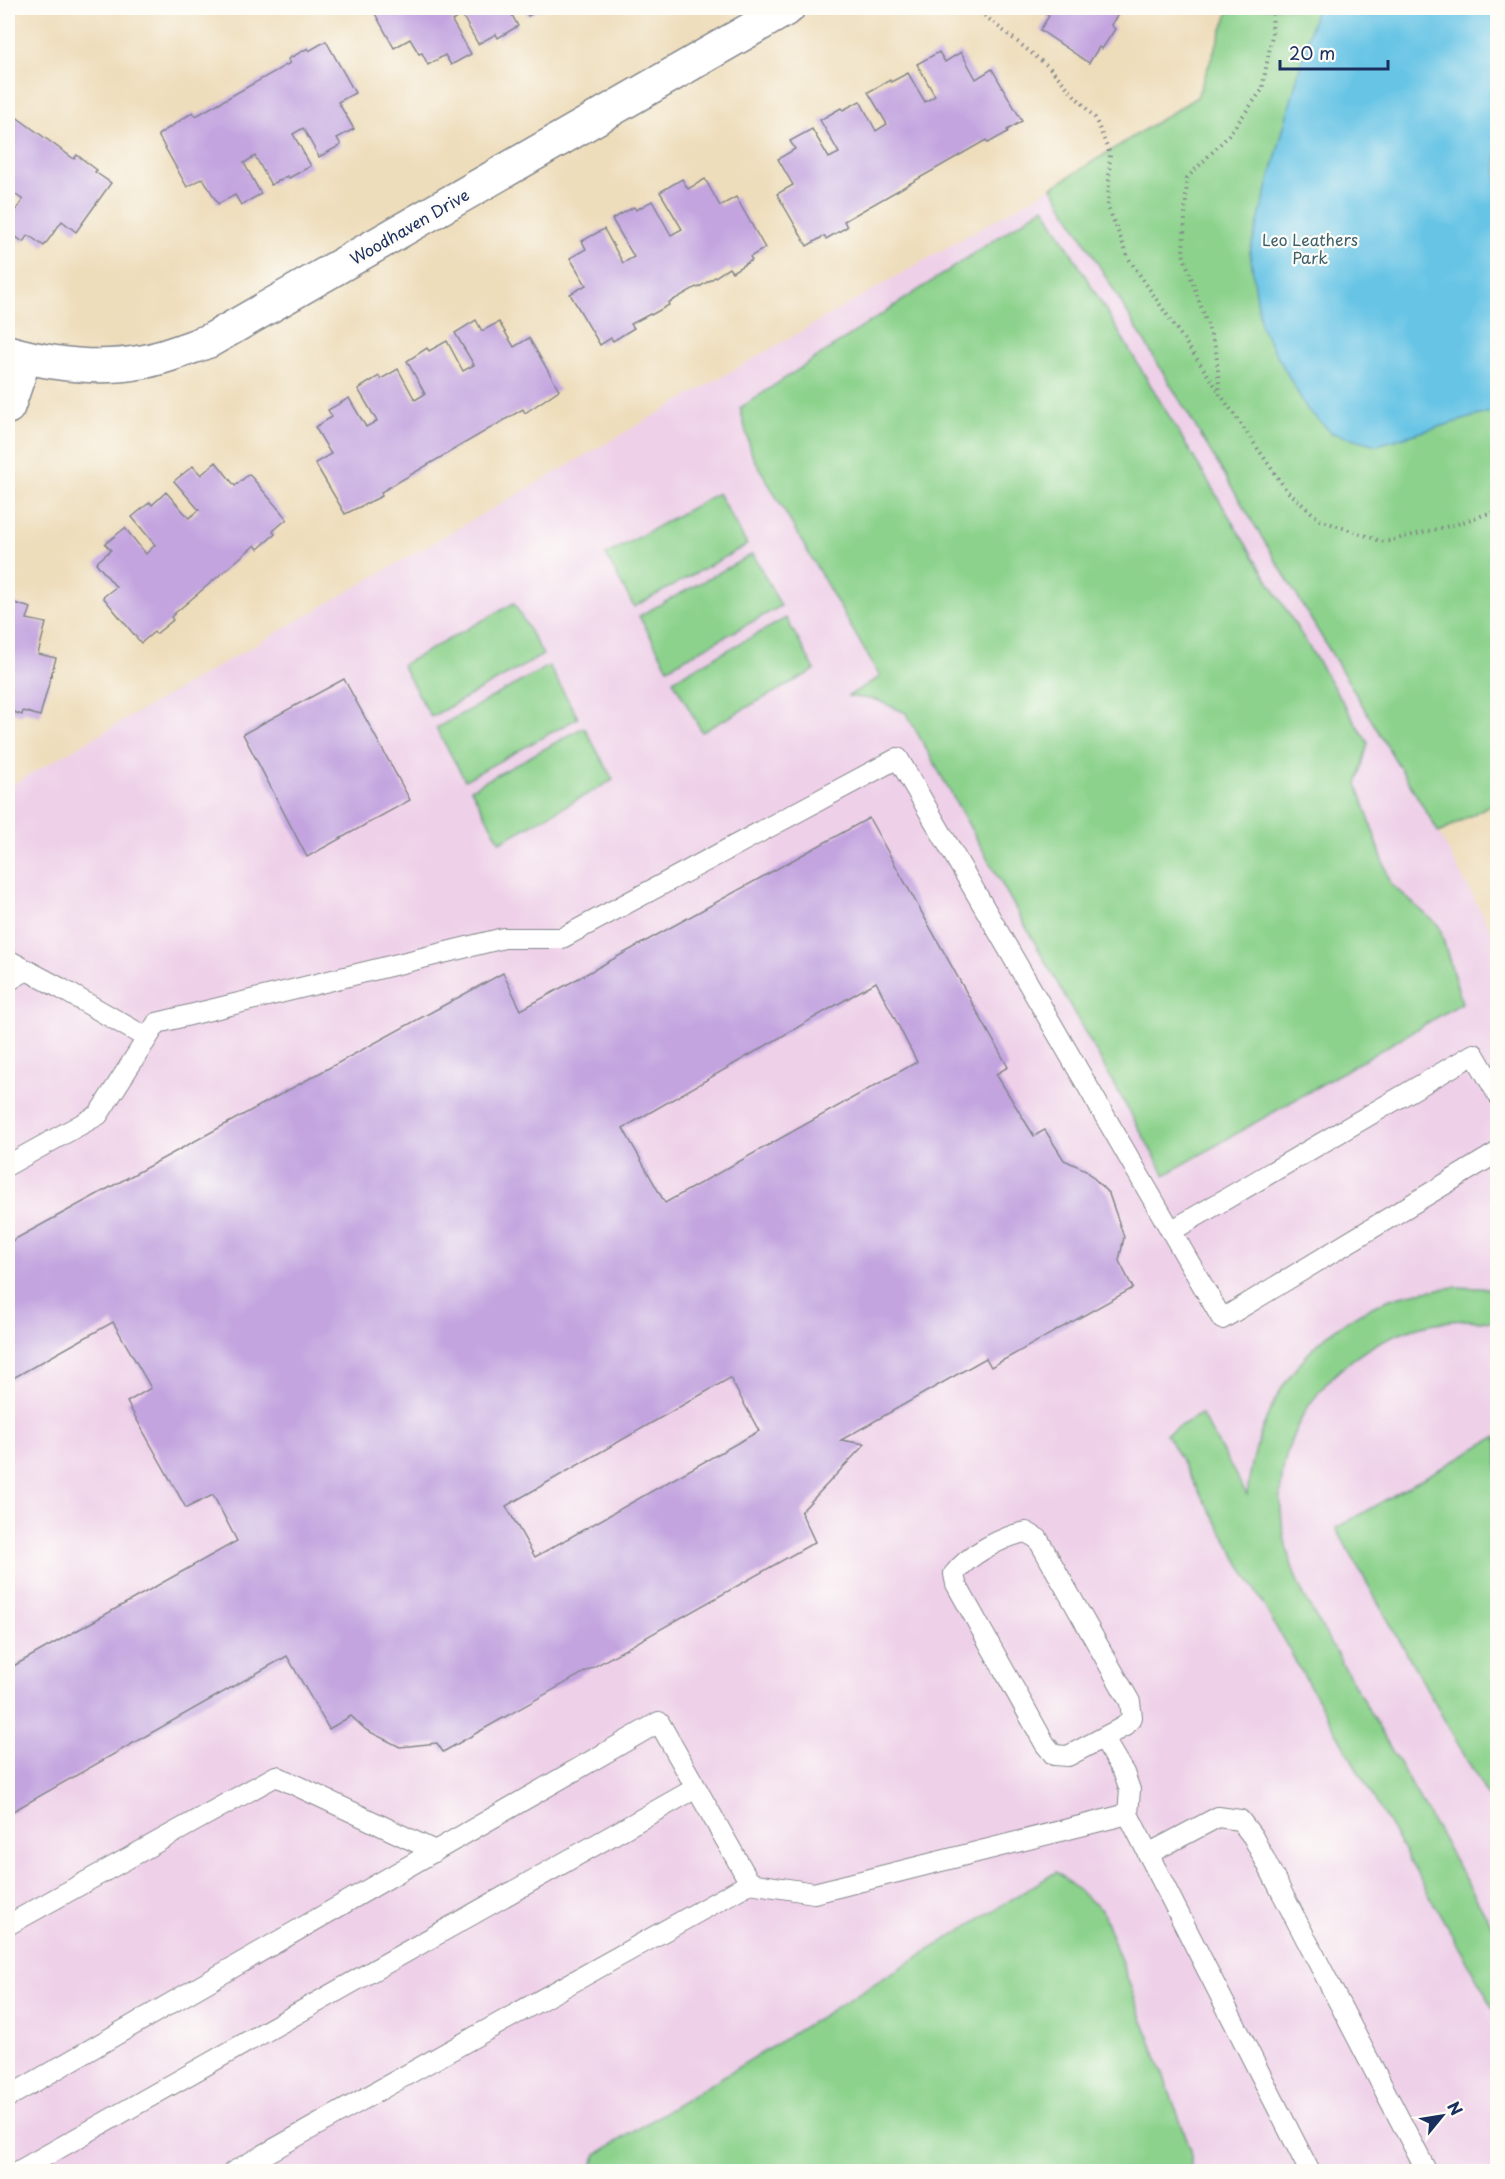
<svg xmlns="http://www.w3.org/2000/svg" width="1505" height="2179" viewBox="0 0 1505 2179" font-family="'Playpen Sans',sans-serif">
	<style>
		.built { fill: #eed0e8 }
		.green { fill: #8cd28c; stroke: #548075; stroke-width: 1.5 }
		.water { fill: #67c4e5; stroke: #417aa2; stroke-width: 1.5 }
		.building { fill: #c3a4df; fill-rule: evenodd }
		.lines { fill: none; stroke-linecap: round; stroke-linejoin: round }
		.service-casing { stroke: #84868c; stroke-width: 22 }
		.minor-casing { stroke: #84868c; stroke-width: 36 }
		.path { stroke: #84868c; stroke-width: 4; stroke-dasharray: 1.5 4.5; stroke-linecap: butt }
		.service { stroke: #fff; stroke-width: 20 }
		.minor { stroke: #fff; stroke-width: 33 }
		.labels { text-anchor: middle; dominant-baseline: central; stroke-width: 4.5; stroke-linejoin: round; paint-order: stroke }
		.street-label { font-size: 16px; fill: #1b2f5e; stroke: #fdfcf7 }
		.park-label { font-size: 16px; fill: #3d606c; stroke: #fdfcf7 }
	</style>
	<rect width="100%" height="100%" fill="#fdfcf7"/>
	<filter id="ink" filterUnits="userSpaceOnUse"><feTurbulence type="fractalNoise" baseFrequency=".0167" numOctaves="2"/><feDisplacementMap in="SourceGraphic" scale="12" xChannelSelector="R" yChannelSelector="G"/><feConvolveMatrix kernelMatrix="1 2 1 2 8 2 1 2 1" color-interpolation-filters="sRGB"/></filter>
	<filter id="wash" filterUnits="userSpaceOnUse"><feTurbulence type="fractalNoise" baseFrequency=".008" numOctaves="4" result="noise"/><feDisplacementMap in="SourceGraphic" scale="24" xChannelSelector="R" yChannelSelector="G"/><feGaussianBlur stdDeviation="1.35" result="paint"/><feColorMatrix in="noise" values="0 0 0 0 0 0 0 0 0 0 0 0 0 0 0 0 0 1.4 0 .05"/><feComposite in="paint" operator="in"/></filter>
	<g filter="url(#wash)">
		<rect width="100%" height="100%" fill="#edb"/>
		<polygon class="built" points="1052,187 1439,833 1497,942 1497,2171 8,2171 8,787"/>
		<g class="green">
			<polygon points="1230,8 1497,8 1497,801 1439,833 1052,187 1197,97"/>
			<polygon points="1044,207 1236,528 1368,743 1357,784 1391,884 1439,926 1462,1003 1165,1175 906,713 877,700 848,696 880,677 752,455 740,408"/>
			<polygon points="718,493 747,545 634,607 606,555"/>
			<polygon points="753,554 781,606 668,668 639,616"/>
			<polygon points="514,603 543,655 431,717 402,665"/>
			<polygon points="786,618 815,670 702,732 673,680"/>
			<polygon points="549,666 578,718 465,780 436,728"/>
			<polygon points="584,727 613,780 500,842 471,789"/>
			<path d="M1456 1287 1497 1289V1323C1396 1304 1287 1383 1281 1488 1279 1529 1288 1562 1305 1598L1497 1935V2014L1166 1434 1201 1414 1247 1495C1257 1407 1302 1334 1388 1300 1409 1292 1433 1290 1456 1287Z"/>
			<polygon points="1497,1436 1497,1813 1336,1528"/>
			<polygon points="1056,1872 1102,1910 1191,2150 1191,2171 590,2171 597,2154"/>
		</g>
		<polygon class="water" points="1316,8 1497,8 1497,410 1377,445 1332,433 1307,409 1261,327 1250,252"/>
		<g id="blocks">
			<g class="building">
				<polygon points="372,8 508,8 518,26 498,38 496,34 478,44 462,15 452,21 471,54 451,65 445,55 428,65 422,53 419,54 410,39 394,48"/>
				<polygon points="524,8 543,8 528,16"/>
				<polygon points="1037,8 1122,8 1111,25 1115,29 1102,49 1099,47 1089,63 1040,30 1049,16"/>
				<polygon points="326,41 355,93 338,102 354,129 337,138 341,145 319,157 303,128 293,134 311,166 289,178 287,176 271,185 255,156 244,163 261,194 241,205 235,195 218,204 203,178 187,187 158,135 193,112 196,116 290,63 288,59 308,48 309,51"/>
				<polygon points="939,52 945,62 961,52 976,79 992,69 1022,121 1007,130 1008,132 988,143 986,140 844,221 847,227 826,239 824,236 807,246 777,194 793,185 778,159 795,149 790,141 812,129 829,158 839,153 820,120 841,108 843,110 860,101 876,131 887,124 868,92 890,80 891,82 908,73 925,102 935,96 917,64"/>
				<polygon points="8,111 74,159 77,155 97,170 95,172 111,183 76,232 62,221 44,246 28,235 23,242 8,231 8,221 23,200 13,193 8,201"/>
				<polygon points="682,179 688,189 705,179 720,206 736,197 765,248 750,257 752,260 732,272 729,268 698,288 696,287 668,303 669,305 651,315 650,314 631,324 634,328 613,341 611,338 600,345 570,294 586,285 570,258 586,249 582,241 604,229 623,263 634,257 612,219 634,207 636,210 652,201 671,235 682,229 660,192"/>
				<polygon points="476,320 482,331 499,322 514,347 529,338 559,390 525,413 523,409 381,492 382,496 345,514 315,463 331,454 315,427 332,417 328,410 349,398 366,427 377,421 358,389 379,376 381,379 398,369 415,400 425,394 407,361 427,348 429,351 447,341 463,371 474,365 455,333"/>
				<polygon points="216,462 235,486 249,474 287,519 273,531 275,534 258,549 255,545 175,613 171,617 173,620 156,634 154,632 141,643 103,597 116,587 96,563 111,550 105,544 125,528 146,554 155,545 132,517 150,502 152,505 166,492 189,518 199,510 174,481 193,466 201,475"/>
				<polygon points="8,601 31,608 27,619 46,623 38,654 56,658 40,716 23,711 22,715 8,710"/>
				<polygon points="344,679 410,800 307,857 243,734"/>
				<path d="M869 818 1008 1067 996 1074 1034 1136 1045 1130 1064 1160 1086 1170 1109 1194 1124 1237 1119 1261 1133 1288 991 1367 986 1358 841 1440 865 1444 801 1512 815 1542 443 1752 437 1743 400 1747 366 1730 351 1716 329 1729 287 1656 8 1814V1669L237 1541 213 1495 186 1508 127 1402 151 1388 113 1322 8 1381V1243L503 973 521 1010ZM876 982 917 1062 665 1203 623 1128ZM730 1378 759 1431 535 1557 506 1506Z"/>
			</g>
		</g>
	</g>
	<g filter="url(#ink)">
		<use href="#blocks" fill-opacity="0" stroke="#84868c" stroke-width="1.5"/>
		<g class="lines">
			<g class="service-casing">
				<g id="service">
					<polyline points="8,960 62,989 147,1038"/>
					<polyline points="8,981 27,970"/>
					<polyline points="8,1165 98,1115 157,1023 504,938 562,938 898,758 1222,1319 1498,1152"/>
					<polyline points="1171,1231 1474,1054 1498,1095"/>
					<path d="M1026 1532 1038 1539 1130 1702 1132 1717 1125 1726 1068 1756 1054 1755 1045 1744 956 1584 954 1574C968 1555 1003 1536 1026 1532Z"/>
					<polyline points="1104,1739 1124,1773 1130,1790 1128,1814 1310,2172"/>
					<polyline points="1148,1854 1218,1817 1240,1820 1253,1837 1427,2172"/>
					<polyline points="8,1925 276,1776 435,1851"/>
					<polyline points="8,2097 659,1722 750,1883"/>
					<polyline points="17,2172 696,1788"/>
					<polyline points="233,2172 750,1883 814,1893 1128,1814"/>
				</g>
			</g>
			<g class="minor-casing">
				<g id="minor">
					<path d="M8 352C50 364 98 370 142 362 165 358 188 348 209 341L788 8"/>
					<polyline points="8,407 25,357"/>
				</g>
			</g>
			<g class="path">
				<polyline points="975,8 1049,67 1095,118 1110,154 1108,207 1129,259 1220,393"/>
				<polyline points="1273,8 1272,35 1262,90 1228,136 1187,178 1183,254 1216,350 1220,394 1287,491 1320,520 1384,542 1457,524 1498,510"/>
			</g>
			<use href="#service" class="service"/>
			<use href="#minor" class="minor"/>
		</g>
	</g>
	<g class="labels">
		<g class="street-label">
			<text transform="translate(409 226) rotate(-30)">Woodhaven Drive</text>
		</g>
		<g class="park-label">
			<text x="1310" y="239">Leo Leathers<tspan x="1310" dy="18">Park</tspan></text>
		</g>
	</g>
	<rect width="1505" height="2179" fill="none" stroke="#fdfcf7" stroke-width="30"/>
	<g transform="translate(1442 2116) rotate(60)" stroke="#fdfcf7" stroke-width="4.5" paint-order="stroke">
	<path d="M0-4.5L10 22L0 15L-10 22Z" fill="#1b2f5e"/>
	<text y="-9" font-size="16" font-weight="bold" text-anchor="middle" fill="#1b2f5e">N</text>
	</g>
	<path d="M1280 60v9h108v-9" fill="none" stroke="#1b2f5e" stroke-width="3"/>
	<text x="1289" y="60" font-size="18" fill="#1b2f5e" stroke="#fdfcf7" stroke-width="4.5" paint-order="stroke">20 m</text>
</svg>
